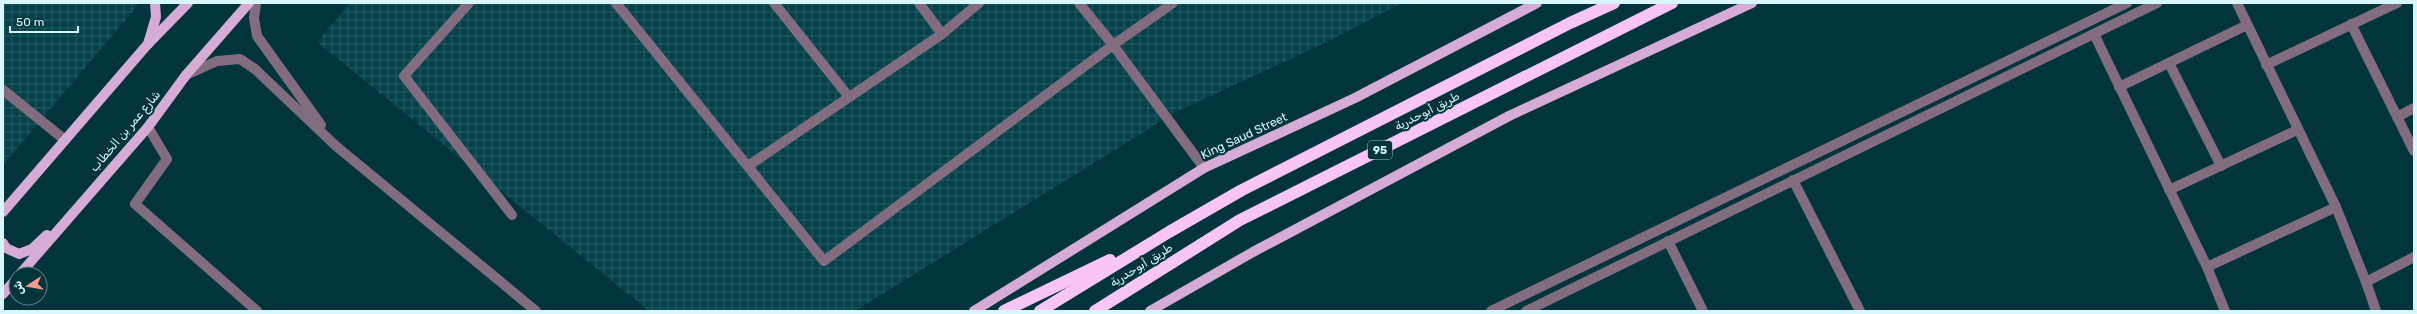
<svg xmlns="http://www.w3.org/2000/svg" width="2417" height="314" viewBox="0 0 2417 314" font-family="Rubik,'Noto Naskh Arabic',sans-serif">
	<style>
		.industrial { fill: url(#industrial-grid) }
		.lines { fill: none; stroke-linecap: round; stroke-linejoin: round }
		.minor { stroke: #826d80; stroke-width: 10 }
		.major { stroke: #d7acd4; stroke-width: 10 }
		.highway { stroke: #f8c5f5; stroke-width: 12 }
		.labels { text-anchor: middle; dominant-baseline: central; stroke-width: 4; stroke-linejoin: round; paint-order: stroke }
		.shield { fill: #01343b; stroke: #97bcc3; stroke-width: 1 }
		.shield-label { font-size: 11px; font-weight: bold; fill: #d7f7fd }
		.street-label { font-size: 12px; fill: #d7f7fd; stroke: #01343b }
	</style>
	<defs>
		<pattern id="industrial-grid" width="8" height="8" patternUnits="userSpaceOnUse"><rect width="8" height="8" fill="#044149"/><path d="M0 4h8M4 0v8" fill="none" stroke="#285d64"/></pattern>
	</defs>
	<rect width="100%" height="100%" fill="#01343b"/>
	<g class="industrial">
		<polygon points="3,3 135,3 138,5 3,165"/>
		<polygon points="350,3 1402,3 1329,41 1176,112 855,311 649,311 317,42"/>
	</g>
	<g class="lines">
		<g class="minor">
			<polyline points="256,3 254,18 257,36 321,125"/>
			<polyline points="469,3 404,76 512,215"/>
			<polyline points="616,3 824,261 1113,45 1173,3"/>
			<polyline points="774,3 849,97"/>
			<polyline points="919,3 942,34"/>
			<polyline points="1079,3 1113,45 1204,168"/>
			<polyline points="2237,3 2336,207 2366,282 2414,257"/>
			<polyline points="2351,24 2414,151"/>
			<polyline points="2094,34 2207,267 2225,311"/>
			<polyline points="2169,63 2221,166"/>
			<polyline points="2266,65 2397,3"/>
			<polyline points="186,75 217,61 240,59 255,69 336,146 536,311"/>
			<polyline points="2119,87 2247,25"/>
			<polyline points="3,90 65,140"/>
			<polyline points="2397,117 2414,108"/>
			<polyline points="148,127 167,159 135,204 257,311"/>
			<polyline points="748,166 942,34 979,3"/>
			<polyline points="1793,180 1860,311"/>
			<polyline points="2169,190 2297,130"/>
			<polyline points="1668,241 1703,311"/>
			<polyline points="2207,267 2336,207"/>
			<polyline points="2366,282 2376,311"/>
			<polyline points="1491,311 2127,3"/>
			<polyline points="1526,311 2157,3"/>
		</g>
		<g class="major">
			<polyline points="148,44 156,17 155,3"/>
			<polyline points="3,212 147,45 188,3"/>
			<polyline points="3,243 6,248 19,254 32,249 47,235"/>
			<polyline points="20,274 148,127 186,75 249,3"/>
			<polyline points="3,294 16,279"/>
			<polyline points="974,311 1204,168 1355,98 1537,3"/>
			<polyline points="1150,311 1253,252 1509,116 1752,3"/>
		</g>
		<g class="highway">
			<polyline points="1004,311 1110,260"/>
			<polyline points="1040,311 1169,232 1242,190 1570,23 1614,3"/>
			<polyline points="1095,311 1240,220 1672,3"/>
		</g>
	</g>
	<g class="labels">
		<rect class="shield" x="1368" y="141" width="24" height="18" rx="3"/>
		<g class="shield-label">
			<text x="1380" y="150">95</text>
		</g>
		<g class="street-label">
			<text transform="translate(1427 111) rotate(-27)">طريق أبوحدرية</text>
			<text transform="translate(125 131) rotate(-50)">شارع عمر بن الخطاب</text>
			<text transform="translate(1244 136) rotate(-25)">King Saud Street</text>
			<text transform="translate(1141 265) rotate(-32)">طريق أبوحدرية</text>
		</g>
	</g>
	<rect width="2417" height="314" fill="none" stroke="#d7f7fd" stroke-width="8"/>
	<g transform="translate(28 286) rotate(258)"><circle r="19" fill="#01343b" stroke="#578289"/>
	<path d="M0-3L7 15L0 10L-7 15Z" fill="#f59c90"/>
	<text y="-6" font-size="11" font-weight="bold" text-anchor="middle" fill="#d7f7fd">ش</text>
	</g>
	<path d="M10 26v6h68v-6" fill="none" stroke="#d7f7fd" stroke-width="2"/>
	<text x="16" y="26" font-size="12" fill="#d7f7fd" stroke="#01343b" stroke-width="3" paint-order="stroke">50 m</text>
</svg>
